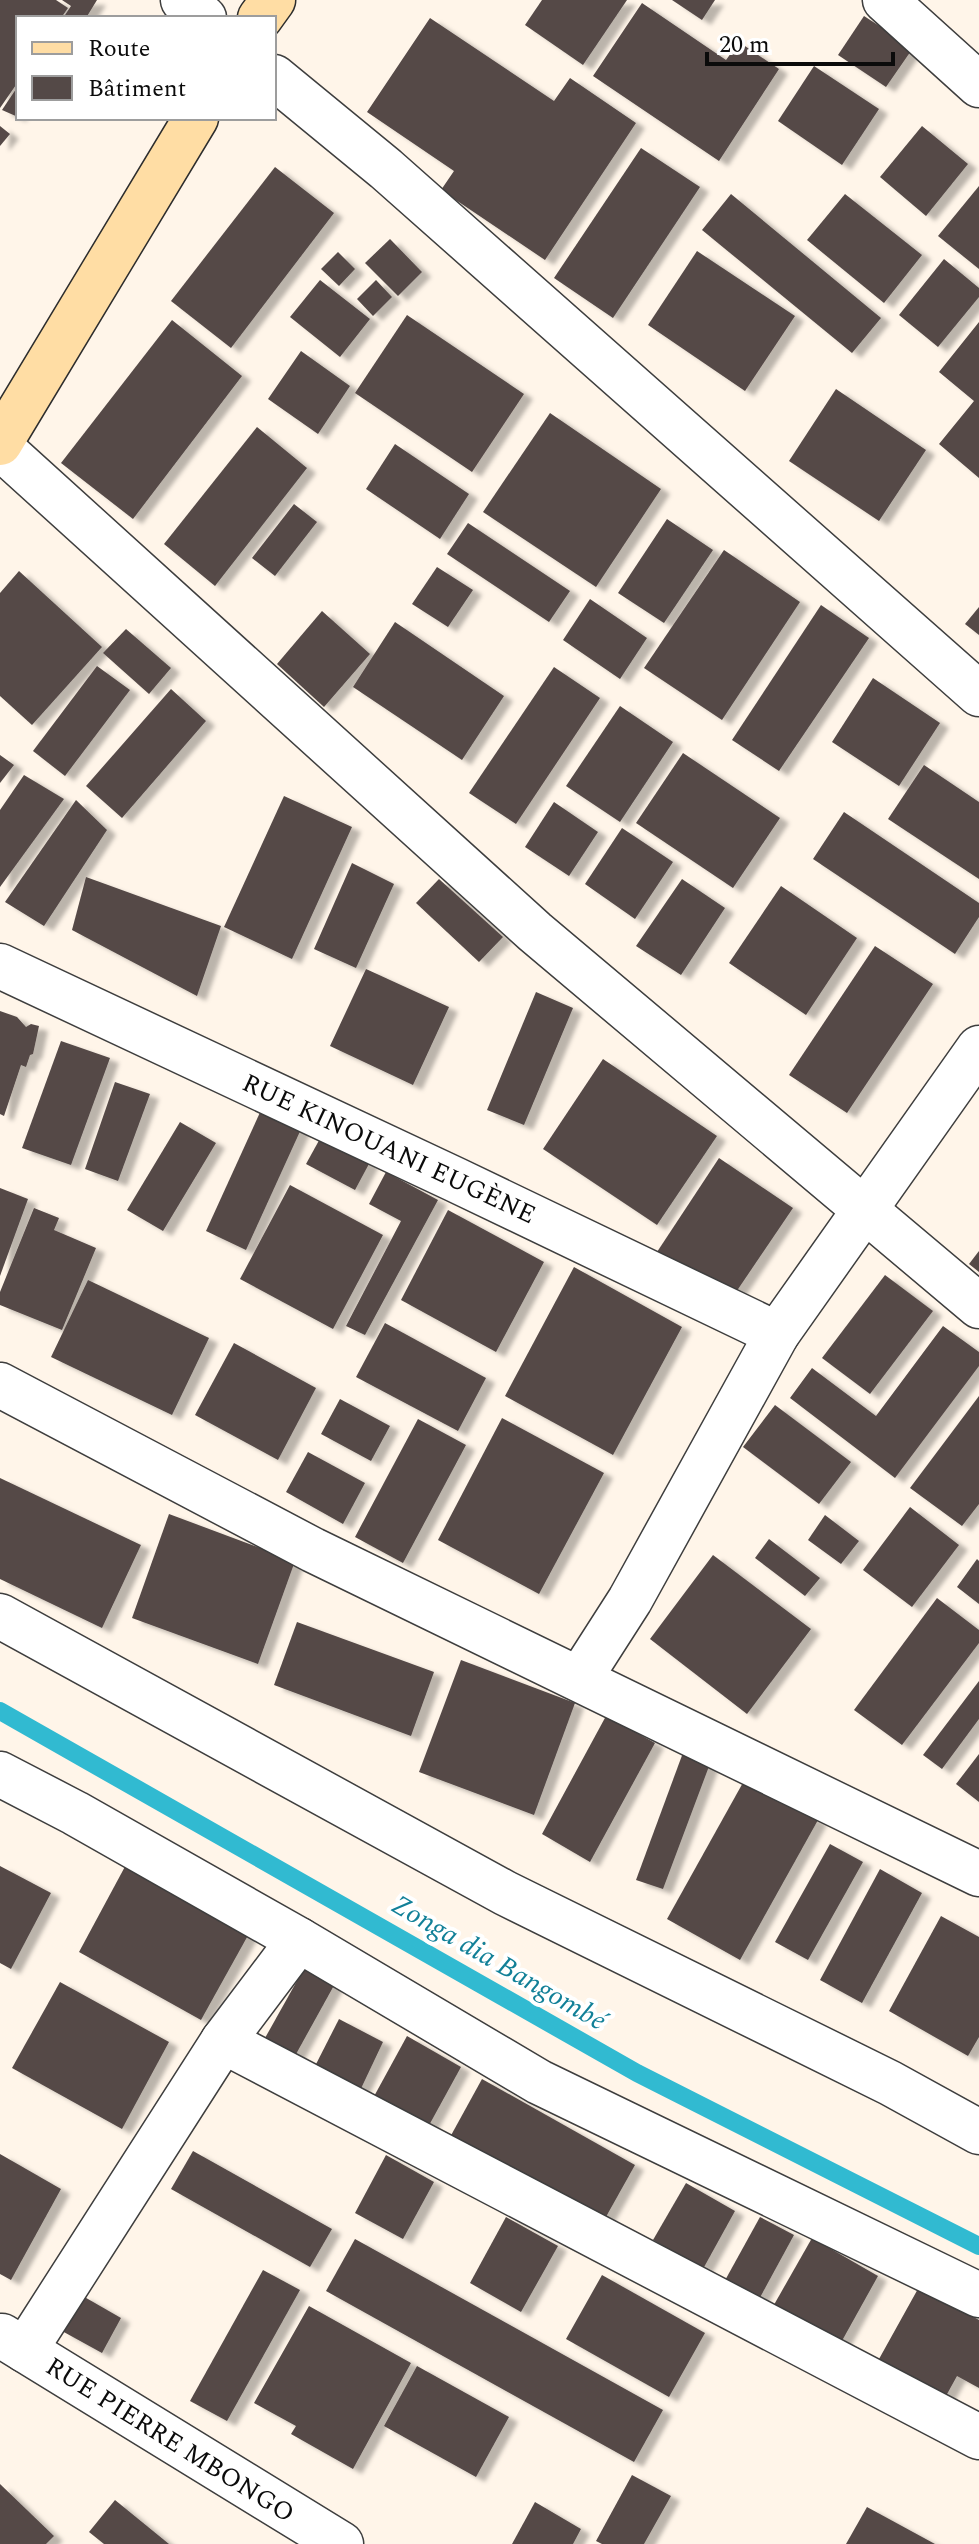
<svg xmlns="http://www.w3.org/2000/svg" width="979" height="2544" viewBox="0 0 979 2544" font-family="Spectral,serif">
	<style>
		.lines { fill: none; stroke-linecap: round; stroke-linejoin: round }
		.stream { stroke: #31bad1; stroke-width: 18 }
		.building { fill: #544947; filter: url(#shadow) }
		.street-casing { stroke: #3e3e3e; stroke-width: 47 }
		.secondary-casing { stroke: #2d2d2d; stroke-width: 47 }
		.street { stroke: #fff; stroke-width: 44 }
		.secondary { stroke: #ffdda4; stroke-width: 44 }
		.labels { text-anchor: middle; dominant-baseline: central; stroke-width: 8; stroke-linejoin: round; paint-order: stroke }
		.street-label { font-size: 26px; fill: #0b0b0b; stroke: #fff }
		.water-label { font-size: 28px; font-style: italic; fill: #128098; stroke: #fff }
	</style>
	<defs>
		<filter id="shadow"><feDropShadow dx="9" dy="5" stdDeviation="2" flood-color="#0004"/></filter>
	</defs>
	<rect width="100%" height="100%" fill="#fff5e9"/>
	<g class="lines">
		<polyline class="stream" points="0,1711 637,2073 979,2246"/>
	</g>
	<g class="building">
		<polygon points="0,0 56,0 68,8 61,18 18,18 18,82 0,108"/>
		<polygon points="62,0 97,0 86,18 63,18 71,6"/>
		<polygon points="542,0 627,0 583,65 525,25"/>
		<polygon points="672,0 715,0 702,20"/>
		<polygon points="642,3 726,60 739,42 779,69 719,161 593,76"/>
		<polygon points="864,16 913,48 886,87 838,55"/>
		<polygon points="430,18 554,101 570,78 636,123 545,260 441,190 454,171 367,112"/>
		<polygon points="814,66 879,109 842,165 778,121"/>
		<polygon points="18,86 18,117 2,110"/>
		<polygon points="0,126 10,134 0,146"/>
		<polygon points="922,126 968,164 926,216 880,177"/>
		<polygon points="641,148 700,187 613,318 554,278"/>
		<polygon points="275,167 334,213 231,348 171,301"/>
		<polygon points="979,186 979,269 938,236"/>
		<polygon points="731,194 881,318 852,353 702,230"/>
		<polygon points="845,194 922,255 884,303 807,240"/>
		<polygon points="390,239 422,272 398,296 365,263"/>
		<polygon points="697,251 795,316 745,391 648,325"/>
		<polygon points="338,252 355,269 339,286 321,269"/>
		<polygon points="944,259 979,288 979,297 938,347 899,315"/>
		<polygon points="320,280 370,319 340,357 290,317"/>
		<polygon points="376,280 392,297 373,316 357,299"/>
		<polygon points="407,315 524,394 472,472 355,393"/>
		<polygon points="172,320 242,376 133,519 61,463"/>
		<polygon points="979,322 979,478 939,444 974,401 939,372"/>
		<polygon points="301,351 350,386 318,434 268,399"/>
		<polygon points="836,389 926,450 879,521 789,461"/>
		<polygon points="550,413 661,489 596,587 483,512"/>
		<polygon points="257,427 307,468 215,586 164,544"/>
		<polygon points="395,444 469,494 440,539 366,489"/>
		<polygon points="294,504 317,522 275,576 252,558"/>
		<polygon points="667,519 713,550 664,623 618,593"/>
		<polygon points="468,523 570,591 549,622 447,554"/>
		<polygon points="724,550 800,602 722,720 644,668"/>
		<polygon points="437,567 473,590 448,627 412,604"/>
		<polygon points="19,571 102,647 32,725 0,696 0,593"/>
		<polygon points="590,599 647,638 620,679 563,640"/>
		<polygon points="821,605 869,638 779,771 732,740"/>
		<polygon points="979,607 979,635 965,624"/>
		<polygon points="322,611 370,654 324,707 277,664"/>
		<polygon points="395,622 504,696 462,760 353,687"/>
		<polygon points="126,629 171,668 149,694 103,653"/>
		<polygon points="97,666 130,690 65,776 33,751"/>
		<polygon points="554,667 600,698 516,824 469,793"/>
		<polygon points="873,678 940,723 899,786 832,742"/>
		<polygon points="171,689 206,721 122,818 86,786"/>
		<polygon points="620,706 673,742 620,822 566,786"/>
		<polygon points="683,753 780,818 733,888 636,823"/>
		<polygon points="0,755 14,765 0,783"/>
		<polygon points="924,765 979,802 979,879 888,819"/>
		<polygon points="24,775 64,799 0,887 0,810"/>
		<polygon points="284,796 352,827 292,959 224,927"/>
		<polygon points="76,800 107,830 44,926 5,902"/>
		<polygon points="554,802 598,832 569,876 525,847"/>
		<polygon points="844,812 979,903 979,917 955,954 813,859"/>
		<polygon points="622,828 673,862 635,919 585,884"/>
		<polygon points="352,863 394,884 356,968 314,949"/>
		<polygon points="86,877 221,926 197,996 72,930"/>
		<polygon points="439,879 503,937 479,962 416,903"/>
		<polygon points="682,879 725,908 681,975 636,946"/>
		<polygon points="781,886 857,938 806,1015 729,963"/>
		<polygon points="875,946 933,984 847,1113 789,1075"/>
		<polygon points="366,969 449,1007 413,1085 330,1046"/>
		<polygon points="536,992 573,1008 524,1125 487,1110"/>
		<polygon points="0,1011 17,1017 26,1027 31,1024 39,1026 33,1054 30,1055 26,1067 21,1065 4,1116 0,1114"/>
		<polygon points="61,1041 110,1058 71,1165 22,1148"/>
		<polygon points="603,1059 717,1136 657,1225 543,1149"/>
		<polygon points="115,1082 150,1094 118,1181 85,1169"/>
		<polygon points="262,1108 302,1127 246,1250 206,1231"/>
		<polygon points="180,1122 216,1143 163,1231 127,1210"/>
		<polygon points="322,1135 370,1162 355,1190 306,1164"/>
		<polygon points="719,1158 793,1208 730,1301 657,1252"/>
		<polygon points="386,1172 438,1200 365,1335 346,1326 401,1221 369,1204"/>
		<polygon points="290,1185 383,1235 333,1329 240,1279"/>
		<polygon points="0,1188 28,1199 0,1276"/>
		<polygon points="34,1208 59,1218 54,1230 96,1248 62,1330 0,1305 0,1292"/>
		<polygon points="448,1210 544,1262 496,1352 401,1300"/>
		<polygon points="979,1251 979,1272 969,1264"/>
		<polygon points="574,1267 682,1327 613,1455 505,1396"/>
		<polygon points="885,1275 933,1311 870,1394 822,1358"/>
		<polygon points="88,1280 209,1338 172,1415 51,1357"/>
		<polygon points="385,1323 486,1378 458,1431 356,1377"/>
		<polygon points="943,1326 979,1352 979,1366 895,1478 790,1398 812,1368 876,1416"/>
		<polygon points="234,1343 316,1388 278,1460 195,1415"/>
		<polygon points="979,1396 979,1504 962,1526 910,1488"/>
		<polygon points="340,1399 390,1426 371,1461 321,1434"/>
		<polygon points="775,1405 851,1462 819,1504 743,1447"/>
		<polygon points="502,1418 604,1473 539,1594 438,1540"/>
		<polygon points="418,1419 466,1445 403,1563 355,1537"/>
		<polygon points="308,1452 365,1483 343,1524 286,1492"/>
		<polygon points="0,1478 141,1545 102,1628 0,1579"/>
		<polygon points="910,1507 959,1545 912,1607 863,1570"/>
		<polygon points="169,1514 295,1561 258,1664 132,1618"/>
		<polygon points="825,1515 859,1541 841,1564 808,1540"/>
		<polygon points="769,1539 820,1578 805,1596 755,1558"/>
		<polygon points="713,1555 811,1629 747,1714 650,1639"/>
		<polygon points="977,1559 979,1561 979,1604 957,1587"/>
		<polygon points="937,1598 979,1630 979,1643 902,1745 854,1710"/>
		<polygon points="297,1622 434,1672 411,1736 274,1685"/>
		<polygon points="461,1660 575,1703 534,1815 419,1772"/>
		<polygon points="979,1681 979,1719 942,1769 923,1755"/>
		<polygon points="606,1716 655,1743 590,1862 542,1834"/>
		<polygon points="684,1750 711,1761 663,1889 636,1880"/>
		<polygon points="979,1754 979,1802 956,1784"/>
		<polygon points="745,1779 818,1820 740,1960 667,1919"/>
		<polygon points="830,1844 863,1862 808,1960 775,1942"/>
		<polygon points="128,1861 251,1930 201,2020 79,1952"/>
		<polygon points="0,1866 51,1893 11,1969 0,1963"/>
		<polygon points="880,1869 922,1893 862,2003 820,1980"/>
		<polygon points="941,1916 979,1937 979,2037 968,2056 889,2011"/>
		<polygon points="307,1963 337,1980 290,2065 260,2047"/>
		<polygon points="60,1982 169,2042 122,2129 12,2068"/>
		<polygon points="339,2019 383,2042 357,2097 311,2074"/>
		<polygon points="407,2036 461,2067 427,2129 372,2100"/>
		<polygon points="482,2079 635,2165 602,2224 449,2139"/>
		<polygon points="193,2151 332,2229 310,2267 171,2189"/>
		<polygon points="0,2154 61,2189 11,2280 0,2274"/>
		<polygon points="386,2155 434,2182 403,2239 355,2213"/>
		<polygon points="686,2183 735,2211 703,2269 653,2240"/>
		<polygon points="506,2217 558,2246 521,2312 470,2283"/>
		<polygon points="760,2217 794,2235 757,2303 723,2284"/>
		<polygon points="812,2238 878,2276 838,2348 771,2310"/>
		<polygon points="355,2239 663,2410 634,2462 326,2291"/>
		<polygon points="263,2270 300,2290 227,2421 190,2401"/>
		<polygon points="602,2275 705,2333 669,2397 566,2339"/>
		<polygon points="919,2287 979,2320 979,2388 957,2376 941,2405 874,2368"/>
		<polygon points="81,2295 121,2318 102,2353 62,2331"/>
		<polygon points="309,2306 411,2363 353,2469 291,2434 296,2426 254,2403"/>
		<polygon points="417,2366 509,2417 476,2477 384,2426"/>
		<polygon points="632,2475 671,2496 644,2544 602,2544 596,2541"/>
		<polygon points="0,2484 54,2536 46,2544 0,2544"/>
		<polygon points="115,2500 169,2544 104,2544 89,2532"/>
		<polygon points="535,2502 581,2529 573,2544 512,2544"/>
		<polygon points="867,2507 935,2544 846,2544"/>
	</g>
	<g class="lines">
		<g class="street-casing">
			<g id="street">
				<polyline points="183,0 204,18"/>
				<polyline points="885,0 979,85"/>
				<polyline points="274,77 386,169 979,694"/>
				<polyline points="0,447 535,932 979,1306"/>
				<polyline points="0,966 456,1180 777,1334"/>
				<polyline points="0,1385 313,1550 979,1874"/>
				<polyline points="0,1616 505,1893 890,2083 979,2132"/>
				<polyline points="580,1678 630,1600 777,1334 979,1048"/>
				<polyline points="0,1774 75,1813 299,1940 539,2082 979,2295"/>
				<polyline points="223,2041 979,2437"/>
				<polyline points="2,2336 341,2544"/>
				<polyline points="25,2350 223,2041 299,1940"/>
			</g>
		</g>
		<g class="secondary-casing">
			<g id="secondary">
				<polyline points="260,18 273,0"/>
				<polyline points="0,443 196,118"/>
			</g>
		</g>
		<use href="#street" class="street"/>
		<use href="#secondary" class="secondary"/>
	</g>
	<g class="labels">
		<g class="street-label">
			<text transform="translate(389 1149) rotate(25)">RUE KINOUANI EUGÈNE</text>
			<text transform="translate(170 2440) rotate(32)">RUE PIERRE MBONGO</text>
		</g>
		<g class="water-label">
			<text transform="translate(499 1963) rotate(30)">Zonga dia Bangombé</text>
		</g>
	</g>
	<rect x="16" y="16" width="260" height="104" fill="#ffffff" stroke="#9d9d9d" stroke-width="2"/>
	<rect x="32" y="42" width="40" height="12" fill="#ffdda4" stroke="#9d9d9d" stroke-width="2"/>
	<text x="88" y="56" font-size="24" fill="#0b0b0b">Route</text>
	<rect x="32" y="76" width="40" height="24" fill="#544947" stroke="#9d9d9d" stroke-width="2"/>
	<text x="88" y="96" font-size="24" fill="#0b0b0b">Bâtiment</text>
	<path d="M707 52v12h186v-12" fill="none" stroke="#0b0b0b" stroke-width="4"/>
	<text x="719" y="52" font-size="24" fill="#0b0b0b" stroke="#ffffff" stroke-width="6" paint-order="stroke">20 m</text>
</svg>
